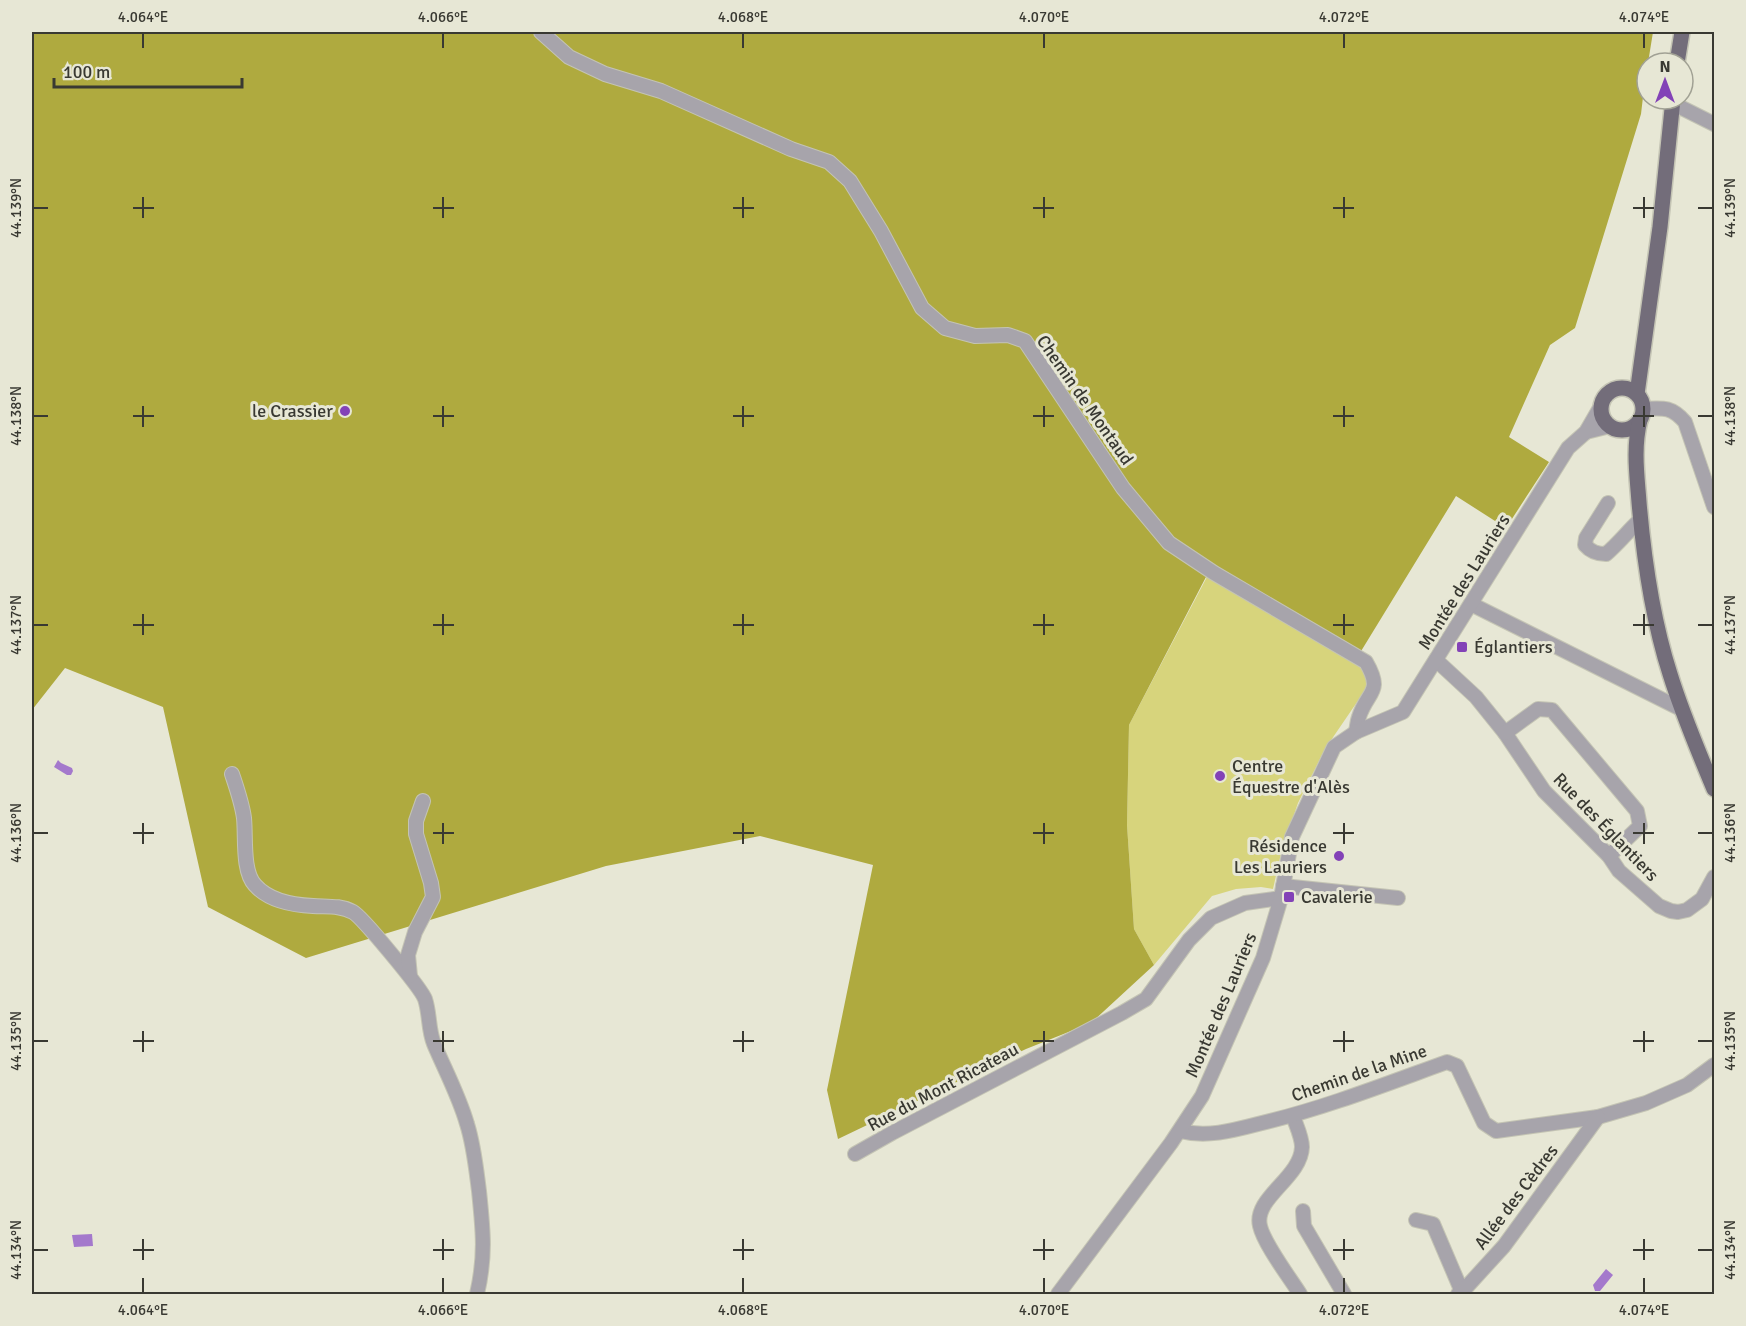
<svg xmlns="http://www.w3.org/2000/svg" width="1746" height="1326" viewBox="0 0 1746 1326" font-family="Signika,sans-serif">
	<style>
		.green { fill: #d7d47c }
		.forest { fill: #afaa3f }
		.water { fill: #a479cc }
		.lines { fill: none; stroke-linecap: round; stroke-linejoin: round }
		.minor-casing { stroke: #c4c4b4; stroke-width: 16 }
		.major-casing { stroke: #c4c4b4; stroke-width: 18 }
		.minor { stroke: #a7a4ab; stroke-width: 14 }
		.major { stroke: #736d7a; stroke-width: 15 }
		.ticks { fill: none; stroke: #393932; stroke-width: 2 }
		.poi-dot { fill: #8342b7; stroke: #e7e7d5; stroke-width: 2 }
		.labels { text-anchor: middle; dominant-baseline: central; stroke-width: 6; stroke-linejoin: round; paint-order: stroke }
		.street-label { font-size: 18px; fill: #393932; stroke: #e7e7d5 }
		.poi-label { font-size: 18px; fill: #393932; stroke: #e7e7d5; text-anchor: start }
		.neatline { fill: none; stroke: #393932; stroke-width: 2 }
		.ticks-label { font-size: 15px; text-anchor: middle; fill: #393932 }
	</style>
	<rect width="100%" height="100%" fill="#e7e7d5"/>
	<polygon class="green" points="1208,575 1366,668 1368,686 1325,749 1298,803 1282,849 1273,889 1261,887 1236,889 1212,896 1154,965 1134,929 1127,825 1129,725"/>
	<polygon class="forest" points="32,32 1653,32 1648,63 1647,63 1641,114 1575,328 1550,345 1509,437 1549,462 1506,528 1456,496 1355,661 1207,575 1129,725 1127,825 1134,929 1154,965 1091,1023 1026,1049 838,1139 827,1090 873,865 760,836 606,866 306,958 208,907 163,707 65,668 32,710"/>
	<g class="water">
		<polygon points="58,760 61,763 72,768 73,771 71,775 67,775 54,767"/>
		<polygon points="92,1234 93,1246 74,1247 72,1235"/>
		<polygon points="1606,1269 1613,1275 1600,1291 1595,1291 1593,1285"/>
	</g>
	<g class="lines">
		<g class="minor-casing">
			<g id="minor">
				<path d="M541 32 569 57 605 74 661 91 791 149 829 162 850 181 881 231 922 308 945 328 975 336 1008 335 1025 341 1123 488 1169 543 1214 573 1366 662C1384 693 1367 691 1359 717 1357 722 1357 727 1356 732"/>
				<polyline points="1672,103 1714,124"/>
				<path d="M1643 409C1663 408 1671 406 1685 422L1714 507"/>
				<polyline points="1586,432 1610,426"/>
				<path d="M1608 503 1586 538 1585 545C1591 552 1597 554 1606 554 1618 544 1628 531 1640 520"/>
				<polyline points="1471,604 1681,709"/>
				<polyline points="1436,660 1476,697 1505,733 1544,791 1609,856 1619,871 1659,906 1671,911 1678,912 1687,910 1702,899 1714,877"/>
				<polyline points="1505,733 1538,709 1552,710 1637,811 1640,826 1609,856"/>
				<path d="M232 774C237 789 242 803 244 818 246 837 242 871 255 885 269 901 292 905 313 906 326 907 340 905 353 912 362 917 421 988 425 999 430 1014 428 1029 434 1044 445 1070 459 1096 467 1124 474 1146 476 1168 479 1191 483 1230 486 1255 477 1294"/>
				<polyline points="1283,886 1398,898"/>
				<polyline points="410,976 408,955 415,932 433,897 431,883 416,834 416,821 423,801"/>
				<path d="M1293 1116C1296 1125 1302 1137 1302 1147 1301 1178 1253 1198 1260 1226 1264 1244 1290 1278 1300 1294"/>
				<path d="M1180 1131C1208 1138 1235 1130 1262 1123 1325 1108 1386 1084 1447 1062L1457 1066 1484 1123 1496 1131 1598 1117 1646 1103 1687 1085 1714 1065"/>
				<polyline points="855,1154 892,1133 1122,1013 1146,999 1189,940 1211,918 1245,903 1281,898"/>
				<polyline points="1303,1211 1304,1226 1344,1294"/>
				<polyline points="1416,1220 1433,1224 1462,1292"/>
				<polyline points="1058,1294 1171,1143 1202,1096 1263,958 1281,898 1292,837 1334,747 1356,732 1403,712 1568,448 1586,432 1601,406"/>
				<polyline points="1458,1294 1462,1292 1504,1246 1598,1117"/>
			</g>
		</g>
		<g class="major-casing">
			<g id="major">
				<polyline points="1677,63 1682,32"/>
				<circle cx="1622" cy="409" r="21"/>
				<polyline points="1637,394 1660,227 1673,99"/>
				<path d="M1640 420C1633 448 1637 475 1639 502 1644 561 1652 618 1670 674 1682 713 1698 751 1714 789"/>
			</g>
		</g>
		<use href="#minor" class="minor"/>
		<use href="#major" class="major"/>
	</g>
	<path class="ticks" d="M143 33V48M443 33V48M743 33V48M1044 33V48M1344 33V48M1644 33V48M143 197V218M443 197V218M743 197V218M1044 197V218M1344 197V218M1644 197V218M33 208H48M133 208H154M433 208H454M733 208H754M1033 208H1054M1333 208H1354M1633 208H1654M1698 208H1713M143 406V427M443 406V427M743 406V427M1044 406V427M1344 406V427M1644 406V427M33 416H48M133 416H154M433 416H454M733 416H754M1033 416H1054M1333 416H1354M1633 416H1654M1698 416H1713M143 614V635M443 614V635M743 614V635M1044 614V635M1344 614V635M1644 614V635M33 625H48M133 625H154M433 625H454M733 625H754M1033 625H1054M1333 625H1354M1633 625H1654M1698 625H1713M143 823V844M443 823V844M743 823V844M1044 823V844M1344 823V844M1644 823V844M33 833H48M133 833H154M433 833H454M733 833H754M1033 833H1054M1333 833H1354M1633 833H1654M1698 833H1713M143 1031V1052M443 1031V1052M743 1031V1052M1044 1031V1052M1344 1031V1052M1644 1031V1052M33 1041H48M133 1041H154M433 1041H454M733 1041H754M1033 1041H1054M1333 1041H1354M1633 1041H1654M1698 1041H1713M143 1239V1260M443 1239V1260M743 1239V1260M1044 1239V1260M1344 1239V1260M1644 1239V1260M33 1250H48M133 1250H154M433 1250H454M733 1250H754M1033 1250H1054M1333 1250H1354M1633 1250H1654M1698 1250H1713M143 1278V1293M443 1278V1293M743 1278V1293M1044 1278V1293M1344 1278V1293M1644 1278V1293"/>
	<g class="poi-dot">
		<circle cx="345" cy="411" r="6"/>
		<rect x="1456" y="641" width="12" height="12" rx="3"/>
		<circle cx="1220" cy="776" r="6"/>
		<circle cx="1339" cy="856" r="6"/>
		<rect x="1283" y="891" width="12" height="12" rx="3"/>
	</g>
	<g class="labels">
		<g class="street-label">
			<text transform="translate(1085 400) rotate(55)">Chemin de Montaud</text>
			<text transform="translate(1464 582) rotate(-58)">Montée des Lauriers</text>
			<text transform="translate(1606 827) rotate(46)">Rue des Églantiers</text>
			<text transform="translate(1221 1005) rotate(-67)">Montée des Lauriers</text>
			<text transform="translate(1359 1073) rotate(-19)">Chemin de la Mine</text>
			<text transform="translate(943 1087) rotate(-28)">Rue du Mont Ricateau</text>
			<text transform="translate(1516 1197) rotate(-53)">Allée des Cèdres</text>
		</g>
		<g class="poi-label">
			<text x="333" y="411" text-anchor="end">le Crassier</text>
			<text x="1474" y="647">Églantiers</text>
			<text x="1232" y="766">Centre<tspan x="1232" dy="21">Équestre d'Alès</tspan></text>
			<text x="1327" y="846" text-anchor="end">Résidence<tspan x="1327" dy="21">Les Lauriers</tspan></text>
			<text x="1301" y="897">Cavalerie</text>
		</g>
	</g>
	<rect width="1746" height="1326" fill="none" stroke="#e7e7d5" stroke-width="66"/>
	<g transform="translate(1665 81)"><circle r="28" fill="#e7e7d5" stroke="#a1a194" stroke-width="1.5"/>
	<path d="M0-4.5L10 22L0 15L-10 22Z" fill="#8342b7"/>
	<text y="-9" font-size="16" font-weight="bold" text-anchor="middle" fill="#393932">N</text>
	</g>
	<path d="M54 78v9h188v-9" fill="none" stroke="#393932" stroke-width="3"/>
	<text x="63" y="78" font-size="18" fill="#393932" stroke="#e7e7d5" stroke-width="4.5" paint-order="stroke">100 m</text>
	<rect x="33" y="33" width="1680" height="1260" class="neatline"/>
	<g class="ticks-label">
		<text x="143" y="22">4.064°E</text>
		<text x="443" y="22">4.066°E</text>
		<text x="743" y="22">4.068°E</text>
		<text x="1044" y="22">4.070°E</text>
		<text x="1344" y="22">4.072°E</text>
		<text x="1644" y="22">4.074°E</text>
		<text transform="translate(16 208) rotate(-90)" y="5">44.139°N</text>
		<text transform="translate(1730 208) rotate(-90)" y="5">44.139°N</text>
		<text transform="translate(16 416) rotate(-90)" y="5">44.138°N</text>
		<text transform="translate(1730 416) rotate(-90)" y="5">44.138°N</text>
		<text transform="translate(16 625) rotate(-90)" y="5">44.137°N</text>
		<text transform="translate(1730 625) rotate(-90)" y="5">44.137°N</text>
		<text transform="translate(16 833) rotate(-90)" y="5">44.136°N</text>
		<text transform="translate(1730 833) rotate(-90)" y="5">44.136°N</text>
		<text transform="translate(16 1041) rotate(-90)" y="5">44.135°N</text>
		<text transform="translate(1730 1041) rotate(-90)" y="5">44.135°N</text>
		<text transform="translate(16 1250) rotate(-90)" y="5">44.134°N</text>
		<text transform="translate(1730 1250) rotate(-90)" y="5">44.134°N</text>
		<text x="143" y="1315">4.064°E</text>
		<text x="443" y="1315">4.066°E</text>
		<text x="743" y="1315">4.068°E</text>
		<text x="1044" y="1315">4.070°E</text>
		<text x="1344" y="1315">4.072°E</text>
		<text x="1644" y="1315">4.074°E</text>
	</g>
</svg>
